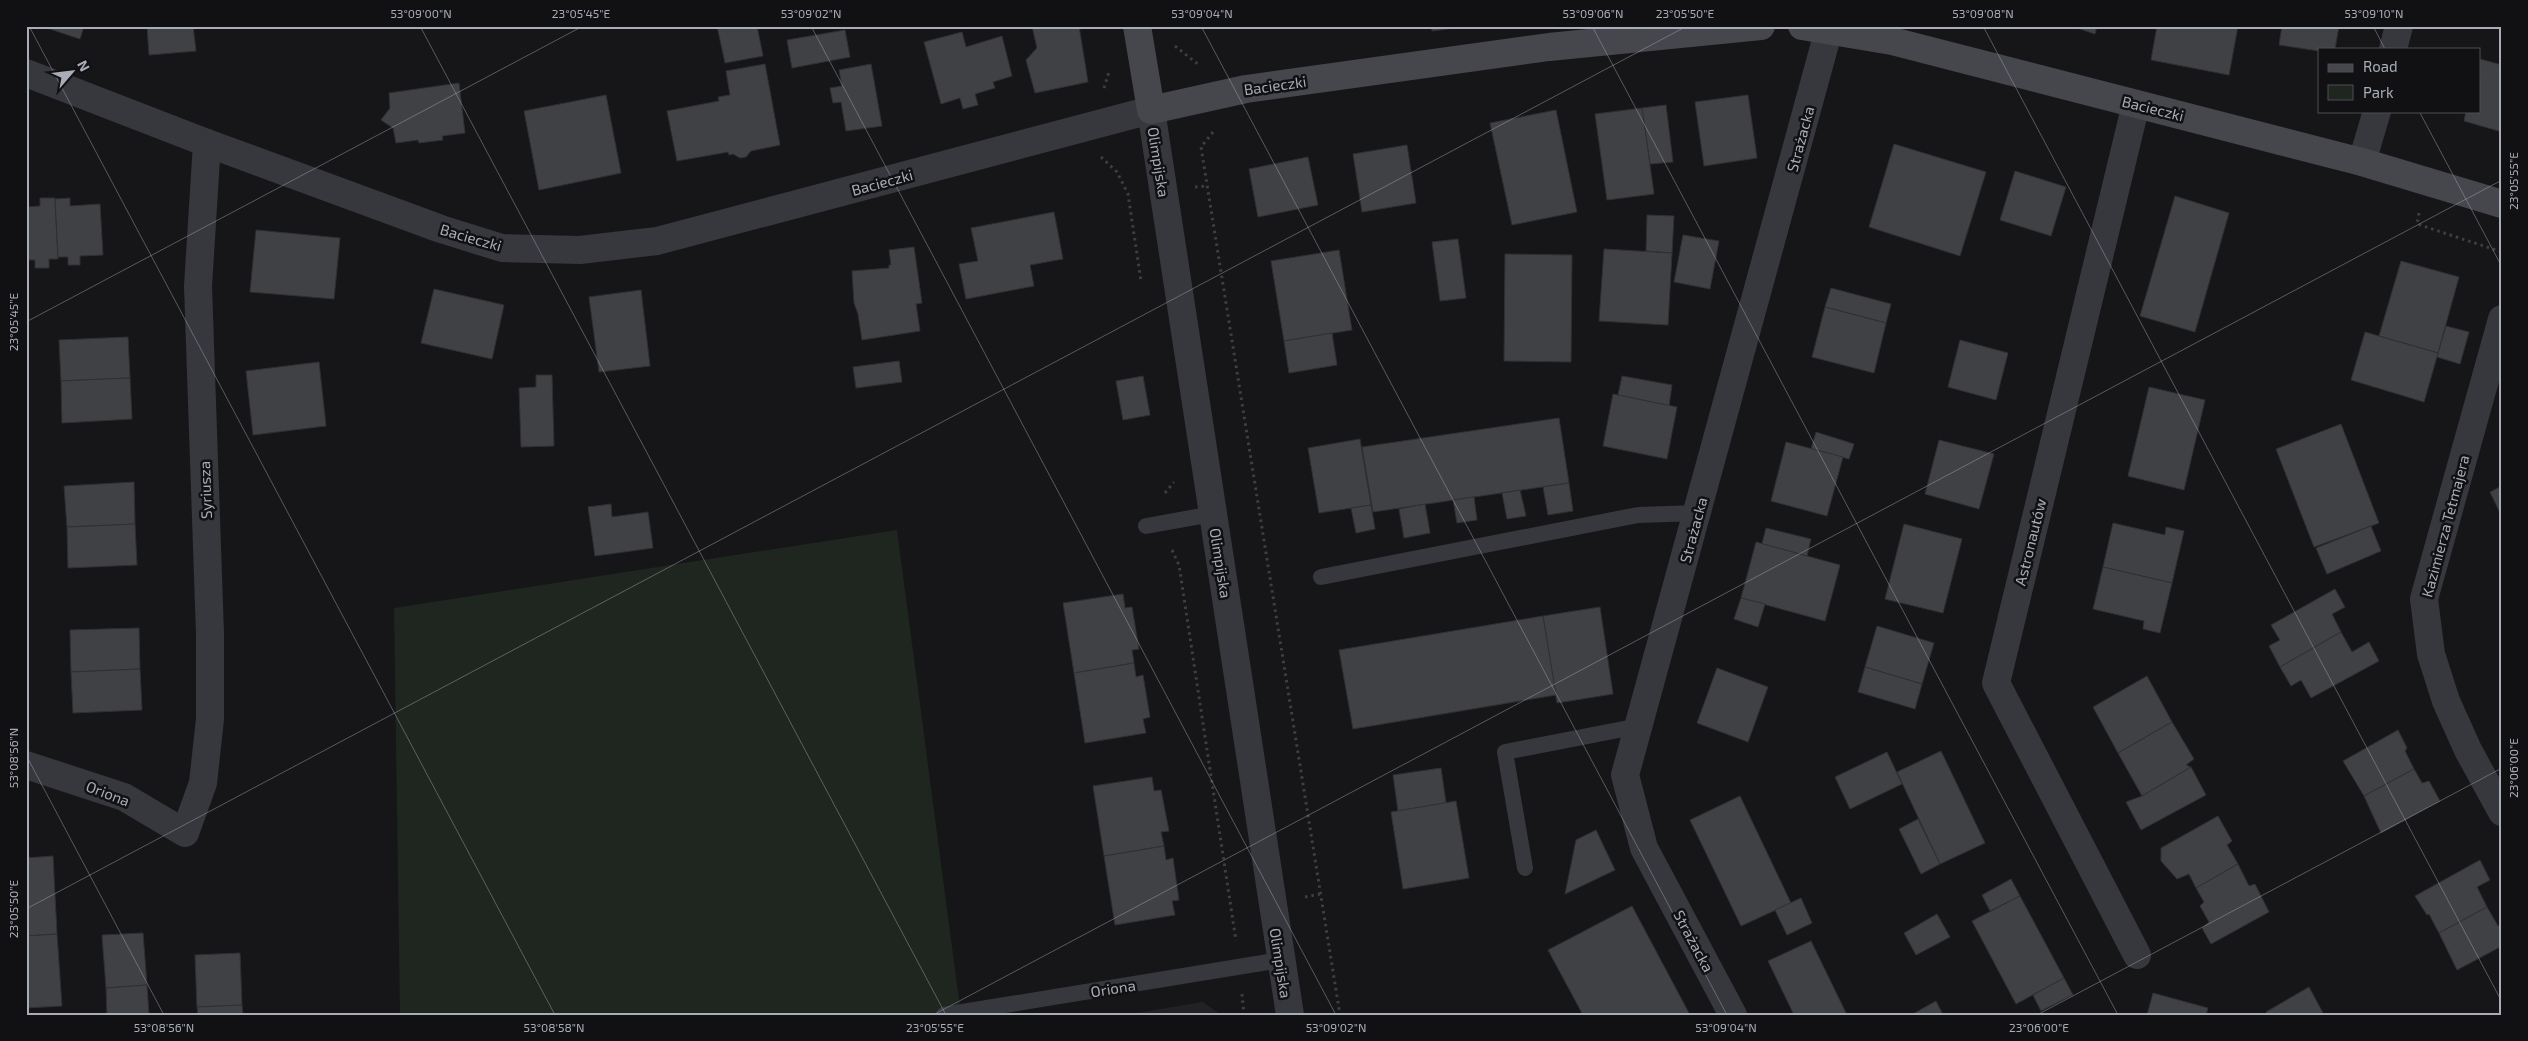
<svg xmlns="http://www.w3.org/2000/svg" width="2528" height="1041" viewBox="0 0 2528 1041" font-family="'Exo 2',sans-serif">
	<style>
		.built { fill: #222225 }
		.green { fill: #1e261f }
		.building { fill: #404145; stroke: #303034 }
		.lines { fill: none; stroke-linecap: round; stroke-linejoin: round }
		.path { stroke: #3d3f44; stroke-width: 3; stroke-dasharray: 2.5 4; stroke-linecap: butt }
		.lane { stroke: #37383d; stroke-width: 16 }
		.street { stroke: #37383d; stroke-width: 28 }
		.secondary { stroke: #45474d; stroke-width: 28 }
		.ticks { fill: none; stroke: #a8adb8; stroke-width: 1; stroke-opacity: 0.45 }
		.labels { text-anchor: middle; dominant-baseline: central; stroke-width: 5; stroke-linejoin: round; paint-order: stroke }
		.street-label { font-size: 15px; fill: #a8adb8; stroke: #111113 }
		.neatline { fill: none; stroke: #a8adb8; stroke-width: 2 }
		.ticks-label { font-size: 12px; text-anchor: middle; fill: #a8adb8 }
	</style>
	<rect width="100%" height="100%" fill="#161618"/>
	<polygon class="built" points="1203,1002 1221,1015 1124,1015"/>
	<polygon class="green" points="897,530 961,1015 400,1015 394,608"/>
	<g class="building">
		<polygon points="41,26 84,26 80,39"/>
		<polygon points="147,26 193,26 196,51 149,55"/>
		<polygon points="717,26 757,26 763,56 725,63"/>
		<polygon points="1032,26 1079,26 1088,82 1035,93 1026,60 1037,48"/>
		<polygon points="1431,26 1470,26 1432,31"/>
		<polygon points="2071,26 2097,26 2095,34"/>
		<polygon points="2157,26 2238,26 2229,75 2151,60"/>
		<polygon points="2282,26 2339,26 2335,49 2319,49 2319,51 2279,45"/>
		<polygon points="845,30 850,57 792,68 787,40"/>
		<polygon points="962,32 966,47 1002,36 1012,76 993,82 995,88 975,94 978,105 963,109 960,98 941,104 924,42"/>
		<polygon points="2480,59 2502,65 2502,132 2464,121 2466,111 2479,111"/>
		<polygon points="765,64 780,145 751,151 746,157 740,158 733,154 729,155 728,152 677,161 667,111 719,101 718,97 730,95 726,71"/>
		<polygon points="871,64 882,126 846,131 841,102 833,103 830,88 842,86 839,70"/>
		<polygon points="459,83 465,133 442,136 443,140 419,143 418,140 396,143 393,128 381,120 390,108 389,93"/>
		<polygon points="606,95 621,173 539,190 524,111"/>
		<polygon points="1748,95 1757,158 1704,166 1695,102"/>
		<polygon points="1666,105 1673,162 1650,164 1642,108"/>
		<polygon points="1642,108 1654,194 1607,200 1595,114"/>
		<polygon points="1556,110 1577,212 1512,225 1490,123"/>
		<polygon points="1894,144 1986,172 1960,256 1869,227"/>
		<polygon points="1407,145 1416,203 1362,212 1353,154"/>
		<polygon points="1308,157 1318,205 1258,217 1249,169"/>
		<polygon points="2015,171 2066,187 2051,236 2000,220"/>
		<polygon points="2175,196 2229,213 2195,332 2140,316"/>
		<polygon points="40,198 55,198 58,259 49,259 49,268 35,268 35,260 26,260 26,207 40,206"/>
		<polygon points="70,198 70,206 100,204 103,255 80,256 80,265 68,265 68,257 58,257 55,199"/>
		<polygon points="1054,212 1063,259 1030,265 1034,286 966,299 959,264 978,261 971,228"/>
		<polygon points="1647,215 1674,216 1672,253 1646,251"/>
		<polygon points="256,230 340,238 334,299 250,292"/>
		<polygon points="1683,235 1719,241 1710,289 1674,282"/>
		<polygon points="1458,239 1466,298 1440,301 1432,242"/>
		<polygon points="914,247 922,303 916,304 920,331 862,340 858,314 854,303 852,271 889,268 889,265 891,265 889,250"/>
		<polygon points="1604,249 1672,253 1668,325 1599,321"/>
		<polygon points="1339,250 1352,330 1284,341 1271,261"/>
		<polygon points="1505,254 1572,255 1571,362 1504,361"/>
		<polygon points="2401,261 2459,277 2438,353 2379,336"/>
		<polygon points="1831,288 1891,304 1886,323 1825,307"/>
		<polygon points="434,289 504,305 492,359 421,343"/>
		<polygon points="641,290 650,366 599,372 589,297"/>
		<polygon points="1825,307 1886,323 1874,373 1812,357"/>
		<polygon points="2446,326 2469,332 2460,364 2437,357"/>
		<polygon points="2365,332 2438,353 2424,402 2351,380"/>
		<polygon points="1332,333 1337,365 1289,373 1284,341"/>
		<polygon points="128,337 130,378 61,381 59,340"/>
		<polygon points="1960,340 2008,353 1996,400 1948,387"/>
		<polygon points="899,361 902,382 856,388 853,367"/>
		<polygon points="319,362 326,426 253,435 246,371"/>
		<polygon points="536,375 552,375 554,446 521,447 519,388 536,387"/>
		<polygon points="1143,376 1150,415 1123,420 1116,381"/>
		<polygon points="1622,376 1672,385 1669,406 1618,395"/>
		<polygon points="130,378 132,419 62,423 61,381"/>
		<polygon points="2149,387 2205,400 2184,490 2128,476"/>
		<polygon points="1613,394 1677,407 1667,459 1603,446"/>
		<polygon points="1559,418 1569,483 1373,512 1362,447"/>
		<polygon points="2341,424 2379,523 2314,547 2276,449"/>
		<polygon points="1816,432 1854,444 1849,459 1811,449"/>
		<polygon points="1360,439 1371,505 1319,513 1308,448"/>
		<polygon points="1939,440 1994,454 1979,509 1925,494"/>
		<polygon points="1786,442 1843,457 1827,516 1771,501"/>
		<polygon points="134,482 135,524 67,527 64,486"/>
		<polygon points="1569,483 1573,511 1548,515 1543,487"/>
		<polygon points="2502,486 2502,517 2490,492"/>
		<polygon points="1520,490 1526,516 1507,519 1502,493"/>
		<polygon points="1474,497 1477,520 1457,523 1453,500"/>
		<polygon points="611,504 612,517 648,512 653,548 595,556 588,507"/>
		<polygon points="1425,504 1430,533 1404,538 1399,509"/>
		<polygon points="1371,505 1375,529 1356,533 1351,508"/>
		<polygon points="2113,523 2165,535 2166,527 2184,531 2172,583 2103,567"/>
		<polygon points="135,524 137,565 68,568 67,527"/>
		<polygon points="1904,524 1962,539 1943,613 1885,599"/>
		<polygon points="2371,526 2381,551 2327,574 2316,548"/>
		<polygon points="1766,528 1811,539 1807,556 1762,544"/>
		<polygon points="1756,542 1840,565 1825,621 1741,598"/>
		<polygon points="2103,567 2172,583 2160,633 2143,629 2144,621 2093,609"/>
		<polygon points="2335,589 2345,607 2332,614 2341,632 2280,667 2269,646 2280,640 2271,625"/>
		<polygon points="1123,594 1125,608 1132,607 1139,649 1132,650 1134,663 1074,673 1063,603"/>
		<polygon points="1741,598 1765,604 1758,627 1734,619"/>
		<polygon points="1600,607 1613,694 1557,703 1543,616"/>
		<polygon points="1543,616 1556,695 1353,729 1339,650"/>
		<polygon points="1877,626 1934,643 1922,684 1865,667"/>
		<polygon points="139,628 140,669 71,672 70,630"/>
		<polygon points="2341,632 2352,652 2369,642 2379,661 2311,698 2301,680 2291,686 2280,667"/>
		<polygon points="1134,663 1136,677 1143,675 1150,717 1143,719 1146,733 1085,743 1074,673"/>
		<polygon points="1865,667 1922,684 1915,709 1858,692"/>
		<polygon points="1717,668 1768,687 1748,742 1697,723"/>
		<polygon points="140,669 142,710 73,713 71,672"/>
		<polygon points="2147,676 2172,722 2118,753 2093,707"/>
		<polygon points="2172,722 2194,759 2186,765 2191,767 2142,796 2118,753"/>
		<polygon points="2398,730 2407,748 2405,751 2414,769 2364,796 2343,761"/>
		<polygon points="1941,751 1985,843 1940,864 1897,772"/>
		<polygon points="1887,752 1902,784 1850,809 1835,777"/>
		<polygon points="2191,767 2206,795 2141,830 2126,802 2142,796"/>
		<polygon points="1441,768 1446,803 1398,811 1393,775"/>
		<polygon points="2414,769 2422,783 2429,781 2440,801 2381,833 2364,796"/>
		<polygon points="1152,777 1154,791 1161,790 1169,831 1161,832 1164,846 1104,856 1093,786"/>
		<polygon points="1740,796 1791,903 1741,926 1690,820"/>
		<polygon points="1456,801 1469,878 1403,889 1391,812"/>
		<polygon points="2218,816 2232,841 2227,845 2238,864 2196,888 2189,874 2177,879 2161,861 2161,848"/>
		<polygon points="1918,819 1940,864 1921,874 1899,829"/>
		<polygon points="1596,830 1615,870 1565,894 1576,840"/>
		<polygon points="1164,846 1166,860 1173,858 1179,900 1172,901 1175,915 1115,925 1104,856"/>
		<polygon points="53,856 57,934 26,936 26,858"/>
		<polygon points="2480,860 2490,880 2477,887 2487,907 2439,933 2429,914 2427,915 2415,896"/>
		<polygon points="2238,864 2249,886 2255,884 2269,912 2211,944 2202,928 2209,922 2200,906 2204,902 2196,888"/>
		<polygon points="2011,879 2020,896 1990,911 1982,895"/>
		<polygon points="2020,896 2064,978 2016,1004 1972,921"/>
		<polygon points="1801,898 1812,923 1787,935 1775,910"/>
		<polygon points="1632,906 1690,1015 1583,1015 1548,950"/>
		<polygon points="2487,907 2498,926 2502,924 2502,946 2457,970 2439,933"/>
		<polygon points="1937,914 1950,937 1916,955 1904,933"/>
		<polygon points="143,933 147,985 106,988 102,935"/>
		<polygon points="57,934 62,1006 26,1008 26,936"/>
		<polygon points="1811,941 1847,1015 1794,1015 1768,961"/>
		<polygon points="240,953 242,1005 197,1007 195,955"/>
		<polygon points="2064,978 2073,995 2041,1011 2033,995"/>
		<polygon points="147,985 149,1015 107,1015 106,988"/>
		<polygon points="2309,987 2324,1015 2268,1015 2266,1012"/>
		<polygon points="2153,993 2208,1008 2206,1015 2147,1015"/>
		<polygon points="1936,1001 1943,1015 1911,1015"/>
		<polygon points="242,1005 243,1015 198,1015 197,1007"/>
	</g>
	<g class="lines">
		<g class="path">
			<polyline points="1175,46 1199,65"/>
			<polyline points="1104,88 1109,72"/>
			<polyline points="1213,132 1201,147 1340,1015"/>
			<polyline points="1101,157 1117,172 1128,194 1141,281"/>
			<polyline points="1195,187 1208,186"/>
			<polyline points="2419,213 2417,224 2502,252"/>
			<polyline points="1165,493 1174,482"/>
			<polyline points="1172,550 1179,565 1236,941"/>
			<polyline points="1305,897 1320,894"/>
			<polyline points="1242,994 1244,1015"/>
		</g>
		<g class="lane">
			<polyline points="1146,526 1213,514"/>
			<polyline points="1321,577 1638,515 1698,513"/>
			<polyline points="1525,868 1505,752 1639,726"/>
			<polyline points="944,1015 1281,960"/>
		</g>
		<g class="street">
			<polyline points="2393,49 2399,26"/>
			<polyline points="26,73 207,143 441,229 502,248 580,250 657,241 1151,110 1290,1015"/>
			<polyline points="2136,104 1996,683 2137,955"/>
			<polyline points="2362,162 2377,111"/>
			<polyline points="2502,319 2424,599 2431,654 2446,701 2468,750 2502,812"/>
			<polyline points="26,765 124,797 185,833 203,783 210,719 210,634 198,286 207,143"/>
			<polyline points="1733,1015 1644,848 1625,775 1829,29"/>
		</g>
		<g class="secondary">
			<polyline points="1137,26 1151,110 1246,89 1549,47 1761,26"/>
			<polyline points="1802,26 1892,41 2362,162 2502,204"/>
		</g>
	</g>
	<path class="ticks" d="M29 26 555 1015M420 26 946 1015M811 26 1336 1015M1201 26 1727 1015M1592 26 2118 1015M1983 26 2502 1002M2373 26 2385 49M2419 111 2502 267M26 322 583 26M26 755 164 1015M26 909 1687 26M933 1015 2502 180M2037 1015 2502 768"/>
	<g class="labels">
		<g class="street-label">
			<text transform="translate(1275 85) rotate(-8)">Bacieczki</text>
			<text transform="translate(2153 108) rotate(14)">Bacieczki</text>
			<text transform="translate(1800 139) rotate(-75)">Strażacka</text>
			<text transform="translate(1159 162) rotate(81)">Olimpijska</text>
			<text transform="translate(882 182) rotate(-15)">Bacieczki</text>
			<text transform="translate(471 237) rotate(16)">Bacieczki</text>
			<text transform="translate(205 490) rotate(-92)">Syriusza</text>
			<text transform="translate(2445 526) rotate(-75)">Kazimierza Tetmajera</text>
			<text transform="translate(1693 530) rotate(-75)">Strażacka</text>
			<text transform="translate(2030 542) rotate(-76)">Astronautów</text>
			<text transform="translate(1221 563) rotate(81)">Olimpijska</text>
			<text transform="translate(108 793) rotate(21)">Oriona</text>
			<text transform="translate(1694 941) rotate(62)">Strażacka</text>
			<text transform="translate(1281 963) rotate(81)">Olimpijska</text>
			<text transform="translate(1113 988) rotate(-9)">Oriona</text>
		</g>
	</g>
	<rect width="2528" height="1041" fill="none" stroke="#111113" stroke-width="55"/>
	<rect x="2318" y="48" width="162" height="65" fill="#111113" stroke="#4d4f55"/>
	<rect x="2328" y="64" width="25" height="8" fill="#45474d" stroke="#4d4f55"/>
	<text x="2363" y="72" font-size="15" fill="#a8adb8">Road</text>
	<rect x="2328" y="85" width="25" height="15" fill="#1e261f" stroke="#4d4f55"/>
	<text x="2363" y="98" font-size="15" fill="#a8adb8">Park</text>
	<g transform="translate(72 72) rotate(62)" stroke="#111113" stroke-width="4" paint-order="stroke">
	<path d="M0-4L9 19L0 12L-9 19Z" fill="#a8adb8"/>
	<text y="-8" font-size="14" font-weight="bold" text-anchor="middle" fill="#a8adb8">N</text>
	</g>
	<rect x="28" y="28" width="2472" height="986" class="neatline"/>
	<g class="ticks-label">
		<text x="421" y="18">53°09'00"N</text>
		<text x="581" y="18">23°05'45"E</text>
		<text x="811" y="18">53°09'02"N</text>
		<text x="1202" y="18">53°09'04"N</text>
		<text x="1593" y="18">53°09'06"N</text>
		<text x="1685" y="18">23°05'50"E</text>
		<text x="1983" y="18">53°09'08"N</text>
		<text x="2374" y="18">53°09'10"N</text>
		<text transform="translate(2514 181) rotate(-90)" y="4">23°05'55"E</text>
		<text transform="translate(14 322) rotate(-90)" y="4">23°05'45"E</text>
		<text transform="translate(14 758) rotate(-90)" y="4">53°08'56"N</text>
		<text transform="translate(2514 768) rotate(-90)" y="4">23°06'00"E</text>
		<text transform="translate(14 909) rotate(-90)" y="4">23°05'50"E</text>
		<text x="164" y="1032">53°08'56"N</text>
		<text x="554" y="1032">53°08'58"N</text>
		<text x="935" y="1032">23°05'55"E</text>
		<text x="1336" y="1032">53°09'02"N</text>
		<text x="1726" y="1032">53°09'04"N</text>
		<text x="2039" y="1032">23°06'00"E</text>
	</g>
</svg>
